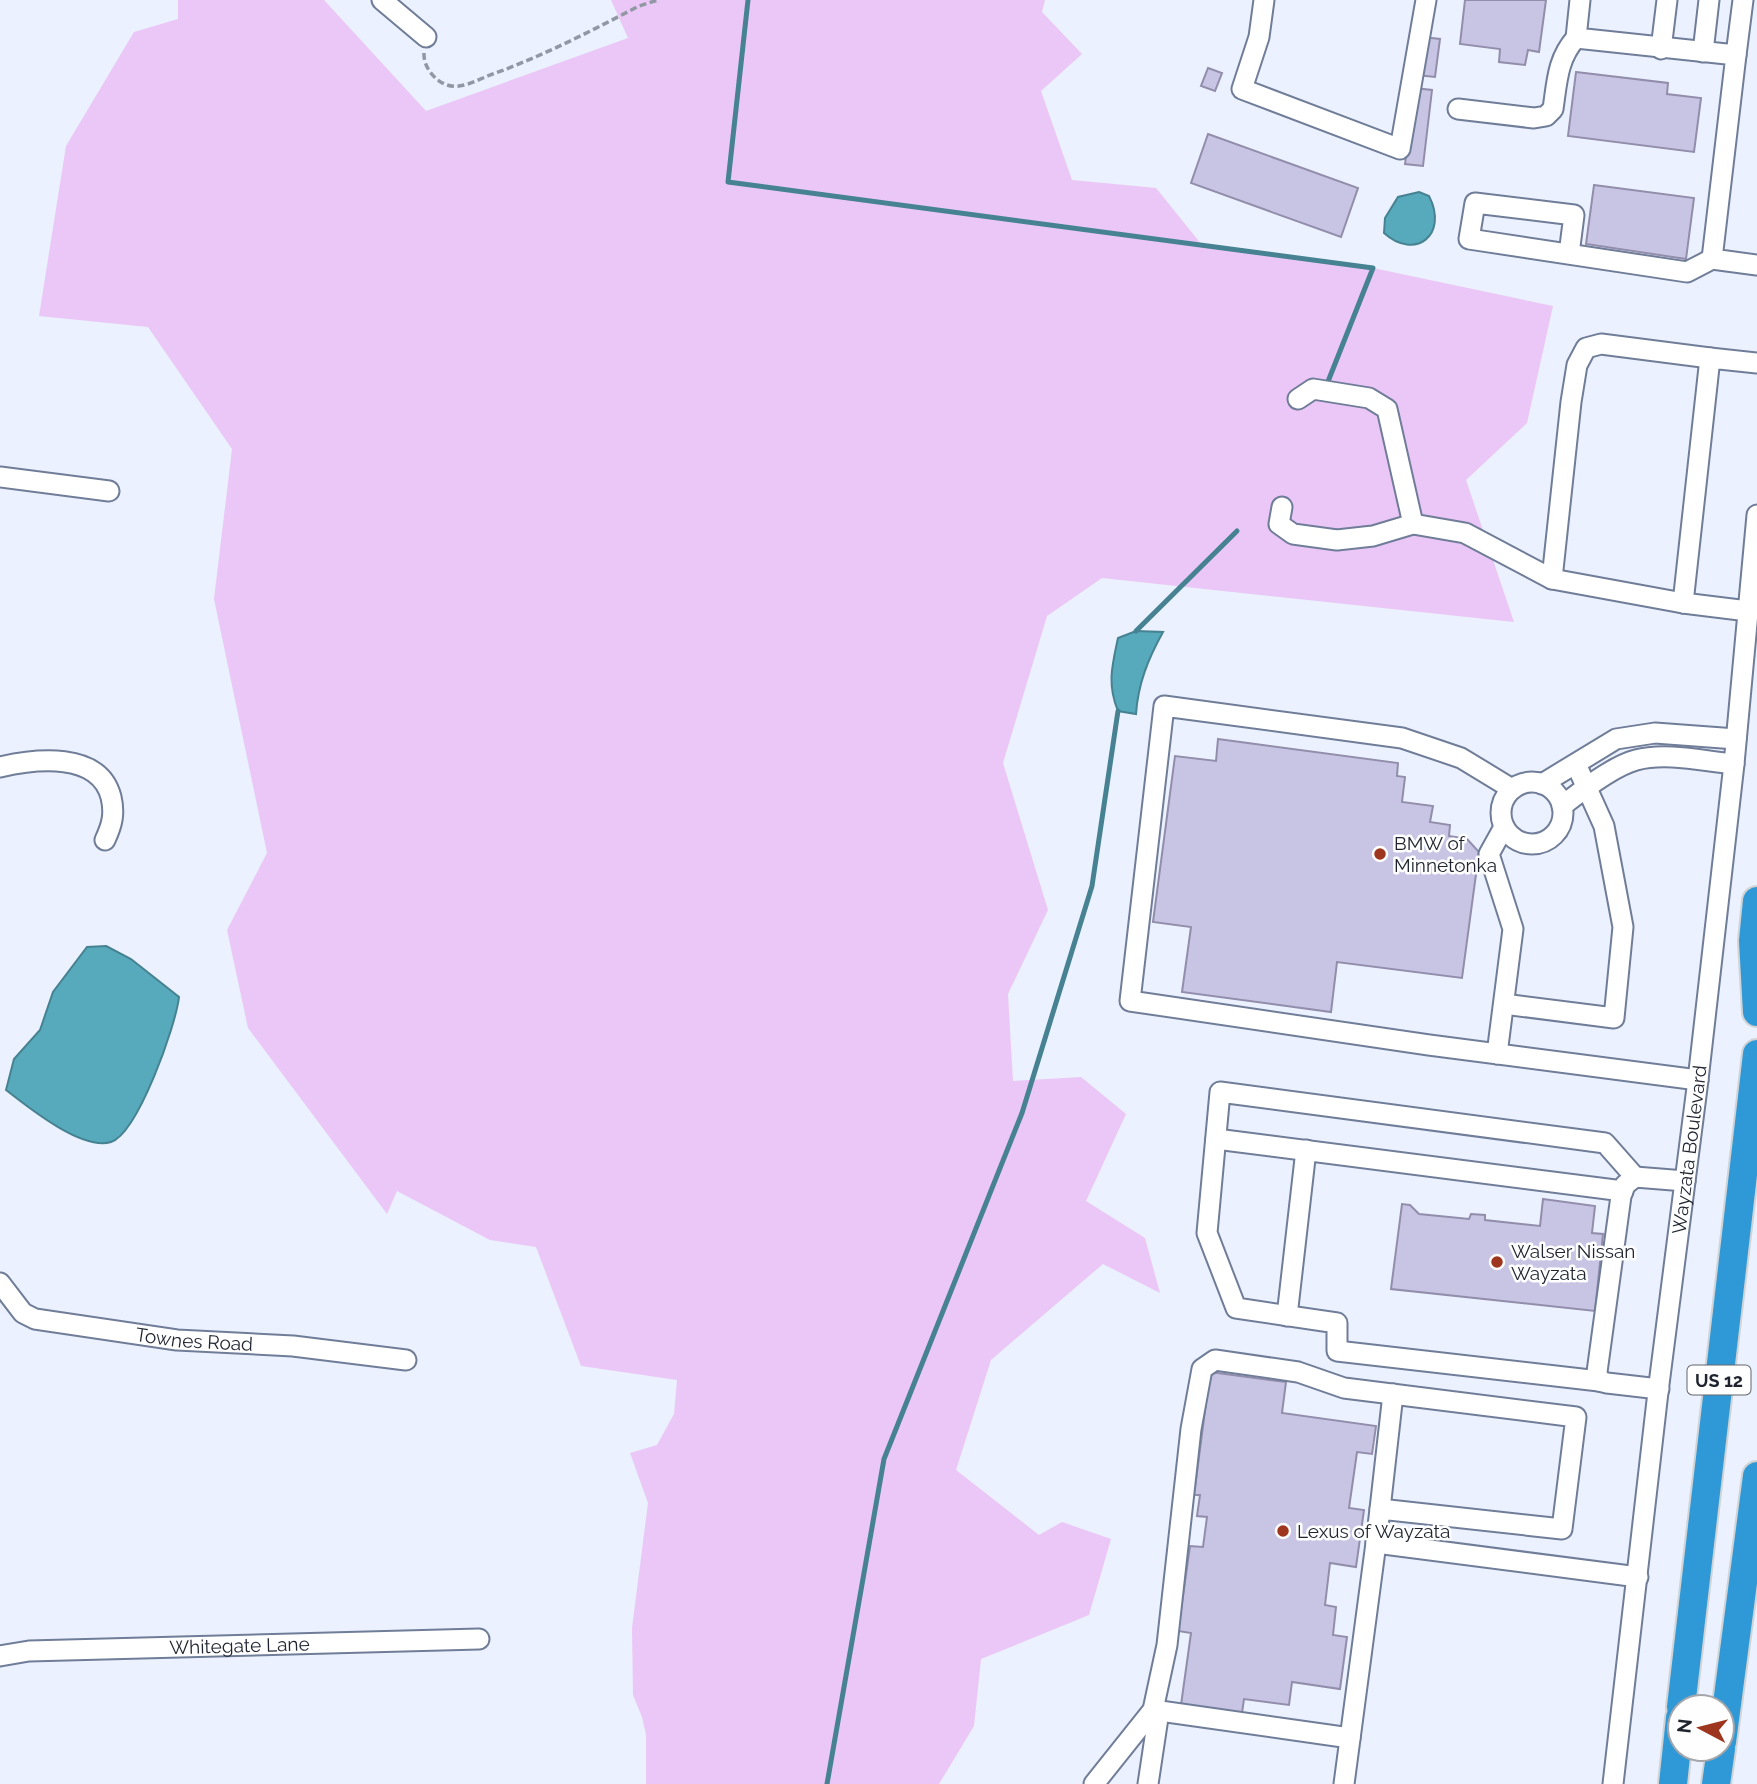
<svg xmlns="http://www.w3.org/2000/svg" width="1757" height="1784" viewBox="0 0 1757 1784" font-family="Raleway,sans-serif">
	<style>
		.green { fill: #eac7f7 }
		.water { fill: #57aabc; stroke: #468291; stroke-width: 2 }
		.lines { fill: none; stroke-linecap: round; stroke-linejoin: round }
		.stream { stroke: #468291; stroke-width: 5 }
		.building { fill: #c8c5e4; stroke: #918dab; stroke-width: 2 }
		.minor-casing { stroke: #707d98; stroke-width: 23 }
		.highway-casing { stroke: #d2d3d5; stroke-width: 32 }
		.path { stroke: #9197a3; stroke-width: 3.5; stroke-dasharray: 7 3.5; stroke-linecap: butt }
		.minor { stroke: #fff; stroke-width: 19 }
		.highway { stroke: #2e99d6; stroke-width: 28 }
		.poi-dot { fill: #9e351e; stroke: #fefefe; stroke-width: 2.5 }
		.labels { text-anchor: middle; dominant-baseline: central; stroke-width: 5; stroke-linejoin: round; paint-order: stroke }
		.shield { fill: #fefefe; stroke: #61656c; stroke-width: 2 }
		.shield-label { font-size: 18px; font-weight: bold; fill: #1e232e }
		.poi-label { font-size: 19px; fill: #1e232e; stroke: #fefefe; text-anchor: start }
		.street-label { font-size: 19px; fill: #1e232e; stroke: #fefefe }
	</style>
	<rect width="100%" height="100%" fill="#ebf1fe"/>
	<polygon class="green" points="178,0 324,0 426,111 628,38 611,0 1045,0 1042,12 1082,54 1041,91 1072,180 1156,188 1202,245 1373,268 1553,306 1527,423 1466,480 1514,622 1102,578 1047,616 1003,763 1048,910 1008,994 1013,1081 1081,1077 1126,1114 1086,1201 1145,1238 1160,1293 1103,1264 991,1360 956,1470 1039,1535 1062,1522 1111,1539 1089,1615 981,1659 974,1726 939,1784 646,1784 646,1735 642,1717 633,1695 632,1628 648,1503 630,1453 657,1445 674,1414 677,1380 581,1366 536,1247 490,1240 397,1191 387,1214 248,1028 227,930 267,853 214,599 232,449 148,327 39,316 66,146 134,32 178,19"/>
	<g class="water">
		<path d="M1419 192 1429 196C1449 235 1415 261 1384 233L1385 218 1398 197Z"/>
		<path d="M1136 631 1163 632C1148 659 1138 684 1136 714L1118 711C1107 684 1112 666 1118 638Z"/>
		<path d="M106 946 131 959 179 997C176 1025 138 1133 111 1142 82 1151 28 1107 6 1090L14 1059 40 1030 53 992 87 947Z"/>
	</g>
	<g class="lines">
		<g class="stream">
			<polyline points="748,0 728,182 1373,268 1327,384"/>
			<polyline points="1136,631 1237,531"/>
			<polyline points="827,1784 884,1459 1022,1113 1092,886 1118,711"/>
		</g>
	</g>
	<g class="building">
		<polygon points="1465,0 1546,0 1539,52 1528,50 1525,65 1499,62 1500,49 1460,44"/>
		<polygon points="1422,37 1440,39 1435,77 1417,75"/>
		<polygon points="1208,68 1222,73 1215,91 1201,86"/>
		<polygon points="1576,72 1668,83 1667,94 1701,98 1694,152 1568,136"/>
		<polygon points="1414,88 1432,90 1423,166 1405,164"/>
		<polygon points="1208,134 1358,188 1341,237 1191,183"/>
		<polygon points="1594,185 1694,198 1686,259 1586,244"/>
		<polygon points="1218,739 1398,763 1397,776 1405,777 1402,802 1433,806 1430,822 1450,825 1449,836 1467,839 1479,852 1462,978 1337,962 1331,1012 1182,992 1191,927 1153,922 1175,756 1216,761"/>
		<polygon points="1543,1199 1595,1206 1592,1233 1603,1234 1595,1311 1391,1289 1402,1204 1410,1205 1419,1214 1469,1219 1471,1214 1485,1215 1485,1220 1540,1226"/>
		<polygon points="1210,1372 1286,1382 1282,1413 1376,1426 1372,1454 1357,1452 1349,1508 1364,1510 1356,1567 1330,1563 1325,1605 1336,1607 1333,1635 1347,1637 1340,1689 1292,1682 1289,1705 1244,1699 1242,1713 1181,1705 1191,1633 1178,1631 1190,1546 1203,1547 1207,1517 1197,1516 1200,1495 1194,1495"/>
	</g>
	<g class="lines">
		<g class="minor-casing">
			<g id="minor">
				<polyline points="382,0 426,37"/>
				<polyline points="1264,0 1259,37 1242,89 1400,149 1426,0"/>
				<polyline points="1580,0 1576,38 1736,55 1712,259 1757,265"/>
				<polyline points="1661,49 1667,0"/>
				<polyline points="1703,52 1709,0"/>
				<polyline points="1736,55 1743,0"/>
				<path d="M1458 109 1534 118 1546 116 1553 109C1557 83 1557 59 1576 38"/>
				<polyline points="1569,254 1574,215 1475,203 1469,239 1687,272 1712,259"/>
				<polyline points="1298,399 1313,389 1369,398 1387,409 1413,524"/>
				<polyline points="0,477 109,491"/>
				<polyline points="1282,507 1279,524 1293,534 1337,540 1373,536 1413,524 1465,533 1552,579 1683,603 1748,611"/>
				<polyline points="1552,579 1571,402 1577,365 1586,348 1601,344 1710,358"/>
				<polyline points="1683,603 1710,358 1757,363"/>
				<path d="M0 767C35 759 99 751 111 797 115 814 112 825 105 840"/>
				<circle cx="1532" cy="813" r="31"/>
				<polyline points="1542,784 1616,739 1655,733 1736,739"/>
				<polyline points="1512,789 1461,758 1402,738 1164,706 1130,1001 1429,1045 1698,1080"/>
				<path d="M1562 806C1581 791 1613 766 1636 760 1666 752 1703 761 1734 764"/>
				<polyline points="1504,1004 1614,1018 1623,927 1604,826 1576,764"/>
				<polyline points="1497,1054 1513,929 1489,854 1504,827"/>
				<polyline points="1216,1139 1623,1191"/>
				<path id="s1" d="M0 1283 23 1313 35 1319 177 1340 293 1346 406 1360"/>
				<polyline points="1287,1316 1306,1150"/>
				<polyline points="1599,1381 1337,1351 1337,1323 1236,1308 1207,1233 1220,1092 1605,1143 1635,1177"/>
				<polyline points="1659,1389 1607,1383 1599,1381 1597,1372 1621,1196 1625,1185 1635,1177 1685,1181"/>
				<polyline points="1380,1509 1393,1394"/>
				<path id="s2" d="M0 1656 29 1651 479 1639"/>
				<polyline points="1153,1710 1350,1738"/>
				<polyline points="1094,1784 1153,1710 1167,1645 1191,1429 1202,1369 1215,1360 1298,1372 1344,1388 1576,1417 1562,1529 1380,1509 1376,1543"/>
				<polyline points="1148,1784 1159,1711"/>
				<polyline points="1344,1784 1376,1543 1638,1577"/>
				<path id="s3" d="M1613 1784 1658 1392 1698 1080 1734 764 1757 515"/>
			</g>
		</g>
		<g class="highway-casing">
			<g id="highway">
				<polyline points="1757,901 1753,941 1757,1012"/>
				<polyline points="1681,1707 1757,1054"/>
				<polyline points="1722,1742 1757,1476"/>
				<polyline points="1673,1784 1680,1718"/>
				<polyline points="1716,1784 1721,1749"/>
			</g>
		</g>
		<path class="path" d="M424 53C423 70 441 89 459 86 469 85 480 79 490 75 541 57 591 31 639 6L658 0"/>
		<use href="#minor" class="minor"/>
		<use href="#highway" class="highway"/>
	</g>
	<g class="poi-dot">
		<circle cx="1380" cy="854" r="7"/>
		<circle cx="1497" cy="1262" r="7"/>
		<circle cx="1283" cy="1531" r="7"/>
	</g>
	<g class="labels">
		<rect class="shield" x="1687.5" y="1365.5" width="63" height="29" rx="5"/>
		<g class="shield-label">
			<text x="1719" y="1380">US 12</text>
		</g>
		<g class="poi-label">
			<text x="1394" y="843">BMW of<tspan x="1394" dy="22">Minnetonka</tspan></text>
			<text x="1511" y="1251">Walser Nissan<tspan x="1511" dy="22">Wayzata</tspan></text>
			<text x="1297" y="1531">Lexus of Wayzata</text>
		</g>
		<g class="street-label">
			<text stroke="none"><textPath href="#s3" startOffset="639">Wayzata Boulevard</textPath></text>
			<text stroke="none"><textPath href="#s1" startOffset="212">Townes Road</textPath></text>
			<text stroke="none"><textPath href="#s2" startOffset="240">Whitegate Lane</textPath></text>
		</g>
	</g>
	<g transform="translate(1701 1728) rotate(277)"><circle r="33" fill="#fefefe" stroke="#a4a6ab" stroke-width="2"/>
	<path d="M0-5L12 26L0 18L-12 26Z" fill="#9e351e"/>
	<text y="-10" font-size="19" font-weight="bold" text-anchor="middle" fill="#1e232e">N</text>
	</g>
</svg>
